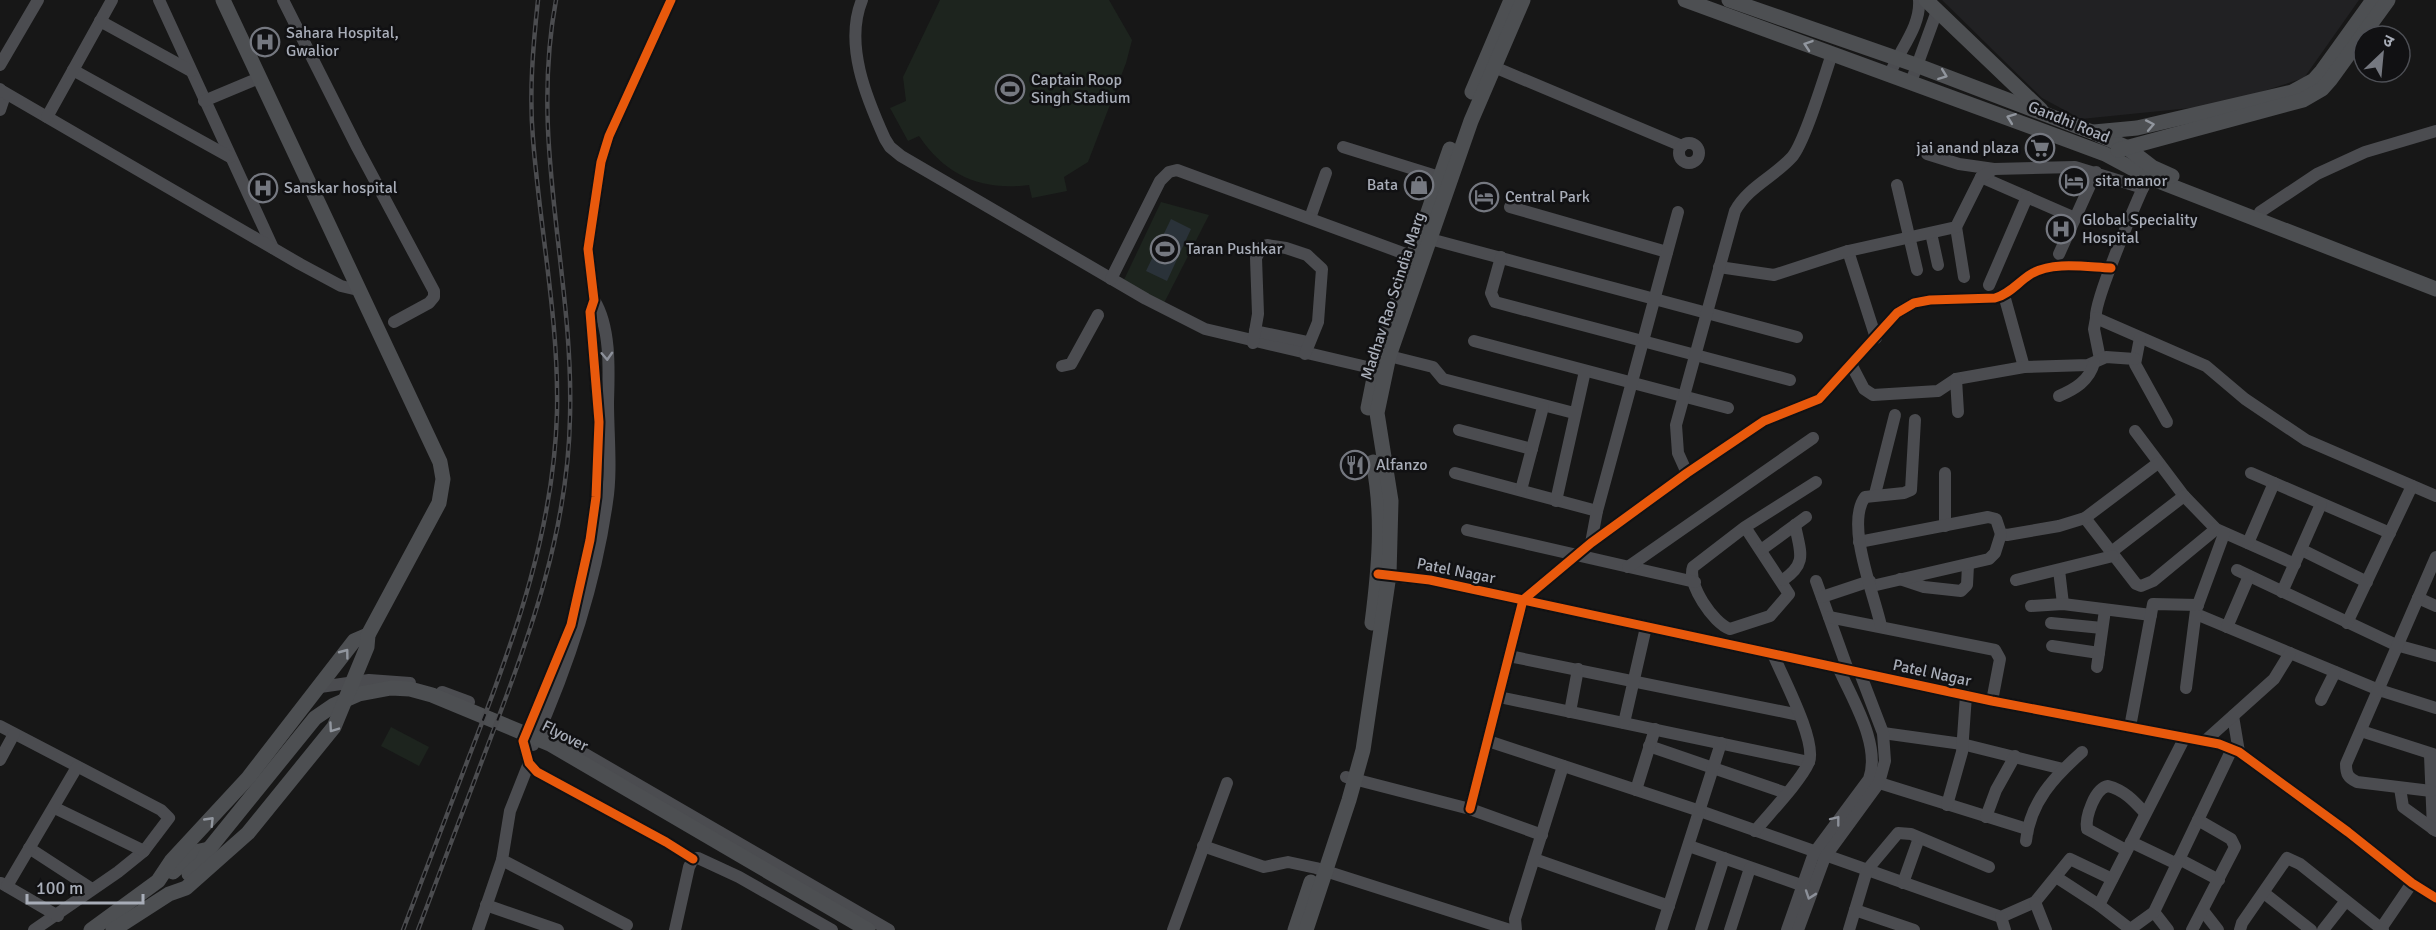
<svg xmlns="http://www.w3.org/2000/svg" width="2436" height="930" viewBox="0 0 2436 930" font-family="Signika,'Noto Sans Devanagari',sans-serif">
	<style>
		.built { fill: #212123 }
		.green { fill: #1d241e }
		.water { fill: #2a3239 }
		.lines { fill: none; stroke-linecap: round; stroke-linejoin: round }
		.minor { stroke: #4b4c50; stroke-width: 12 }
		.major { stroke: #4d4f52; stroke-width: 15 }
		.rail-casing { stroke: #4b4c4f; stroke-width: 4.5 }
		.rail { stroke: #111113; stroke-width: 2; stroke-dasharray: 7; stroke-linecap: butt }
		.cycleway-casing { stroke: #111113; stroke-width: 13 }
		.cycleway { stroke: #e8590c; stroke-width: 9 }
		.oneway { stroke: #91969e }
		.oneway2 { stroke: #8c9099 }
		.labels { text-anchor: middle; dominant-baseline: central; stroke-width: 5; stroke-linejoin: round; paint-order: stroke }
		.poi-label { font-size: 16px; fill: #a8adb8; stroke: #111113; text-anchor: start }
		.street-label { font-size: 16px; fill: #a8adb8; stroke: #111113 }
	</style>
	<rect width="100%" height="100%" fill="#171717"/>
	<polygon class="built" points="1942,0 2359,0 2304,78 2220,105 2081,119 2042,98"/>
	<g class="green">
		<path d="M940 0H1109L1132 40 1126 63 1088 162 1064 177 1067 191 1032 198 1029 185C982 191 946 176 919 136L908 141 890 108 906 101 903 77Z"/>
		<polygon points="1161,202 1209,215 1164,303 1122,284"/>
		<polygon points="391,727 429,747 419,766 381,746"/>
	</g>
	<polygon class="water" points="1171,219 1191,229 1167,281 1146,271"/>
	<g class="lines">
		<g class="minor">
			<polyline points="159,0 273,248"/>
			<polyline points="283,0 357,147 434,291 434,297 429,303 394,322"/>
			<polyline points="671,0 609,136 601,162 588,249 594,300 590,312 599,422 596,497 590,540 571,625 523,741 529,763 537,772 666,842 693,859"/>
			<path d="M862 0C844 44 866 97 885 139L890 147 901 156 1146 299 1205 329 1384 371"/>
			<polyline points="100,21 191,71"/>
			<polyline points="1487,64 1682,146"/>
			<polyline points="0,65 38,0"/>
			<polyline points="73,70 230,157"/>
			<path d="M1890 74C1899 50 1921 27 1919 0"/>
			<polyline points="1911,82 1937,11"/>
			<polyline points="0,89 4,98 0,110"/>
			<polyline points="2,91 300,264 341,286 358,290"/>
			<polyline points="204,101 259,78"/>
			<polyline points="47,117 112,0"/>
			<circle cx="1689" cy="153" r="10"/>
			<polyline points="1343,147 1449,180"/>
			<polyline points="1927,154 1959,164 1994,169"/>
			<polyline points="1981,177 2075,218"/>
			<path d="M2148 177C2138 198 2093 303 2096 318L2206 366 2245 399 2306 440 2436 496"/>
			<polyline points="1897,185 1917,270"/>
			<polyline points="1510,207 1667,252"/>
			<polyline points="2260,212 2317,174 2365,152 2436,131"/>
			<polyline points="1310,218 1326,173"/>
			<polyline points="1956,227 1964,277"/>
			<polyline points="1931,233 1938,265"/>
			<polyline points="1430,239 1797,337"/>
			<polyline points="1848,251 1876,338"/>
			<polyline points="2059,254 2096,172"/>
			<polyline points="1501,257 1491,293 1495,302 1790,380"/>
			<polyline points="1719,267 1774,275 1848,251 1956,227 1981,177 1994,169 2075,167 2143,188"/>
			<polyline points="1111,279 1160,181 1169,172 1177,170 1419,259"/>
			<polyline points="1989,285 2027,197"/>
			<polyline points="2004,295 2024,367"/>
			<polyline points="2096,318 2094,329 2100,359"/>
			<polyline points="1255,331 1308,342"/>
			<polyline points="2140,338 2135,364 2167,422"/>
			<polyline points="1474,341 1728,408"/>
			<polyline points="1253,343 1258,314 1256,258 1262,247 1267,245 1286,248 1307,255 1322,269 1318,322 1305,354"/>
			<polyline points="1389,356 1433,367 1443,379 1574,413"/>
			<polyline points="1062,366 1071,364 1098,315"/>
			<polyline points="1852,366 1864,389 1873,395 1938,391 1956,379 2024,367 2088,365 2106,357 2135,359"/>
			<polyline points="1956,379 1958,412"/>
			<path d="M2059 396C2075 389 2089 381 2094 363"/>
			<polyline points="1459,430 1532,449"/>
			<polyline points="2135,431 2184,496 2216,529 2295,564"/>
			<polyline points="1455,473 1597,511"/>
			<path d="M1687 473 1678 453 1676 425 1735 211C1748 187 1774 177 1792 157 1805 142 1824 77 1832 54"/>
			<polyline points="2251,473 2390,533"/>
			<polyline points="1521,490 1543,407"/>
			<polyline points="1875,494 1895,415"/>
			<polyline points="1556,501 1585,371"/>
			<polyline points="2085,518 2136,584 2141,586 2153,581 2216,529"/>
			<polyline points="1945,526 1945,473"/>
			<path d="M1745 527 1789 594 1770 616 1730 629C1713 623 1687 584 1693 567L1745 527 1816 482"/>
			<polyline points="1467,530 1695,582"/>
			<polyline points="1859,542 1988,517 1996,519 2001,534 2007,535 2059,526 2085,518 2158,463"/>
			<polyline points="1591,543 1597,511 1678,212"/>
			<polyline points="2248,543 2274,483"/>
			<polyline points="1761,550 1806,517"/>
			<polyline points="2302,550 2367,582"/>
			<polyline points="2110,553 2184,496"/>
			<polyline points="1628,567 1813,438"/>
			<polyline points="2059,570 2063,604"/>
			<polyline points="2237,570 2396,645 2436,656"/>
			<polyline points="1382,575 1430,580 1992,701 2219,744 2239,752 2348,832 2412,883 2436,898"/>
			<polyline points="1900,579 1924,587 1961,591 1967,585 1968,565"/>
			<path d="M1783 580C1808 563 1800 552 1795 525"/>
			<polyline points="2016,580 2113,556"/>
			<polyline points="1816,581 1848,670"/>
			<polyline points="1872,586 1989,559 1995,553 2001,534"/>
			<polyline points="2282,592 2321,504"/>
			<polyline points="1822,597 1870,581"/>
			<polyline points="2418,598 2436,606"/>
			<polyline points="2031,606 2063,604 2151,615"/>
			<polyline points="2196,614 2379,690 2436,708"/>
			<polyline points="1829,617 1995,650 2000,659 1992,701"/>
			<polyline points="2051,623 2102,628"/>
			<polyline points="2347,623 2412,486"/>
			<path d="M1881 626C1874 594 1845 524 1865 497L1904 493 1911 490 1915 420"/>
			<polyline points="2227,627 2249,576"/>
			<polyline points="2052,646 2099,653"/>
			<polyline points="1509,656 1799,715"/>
			<polyline points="2097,667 2105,610"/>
			<polyline points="320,687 369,680 410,683"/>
			<polyline points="2186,688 2196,610 2224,534"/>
			<polyline points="442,692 469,702"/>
			<polyline points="1499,697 1809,762"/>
			<polyline points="2321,700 2335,672"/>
			<polyline points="1570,712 1578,669"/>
			<polyline points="2233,716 2239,752"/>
			<polyline points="1624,723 1646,627"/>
			<polyline points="535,725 889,930"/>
			<polyline points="0,726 161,810 169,818 144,851 118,872 34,930"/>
			<polyline points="2130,727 2153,604 2198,605"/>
			<polyline points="2361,731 2436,755"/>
			<polyline points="1883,733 1962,744 2063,769"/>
			<polyline points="1488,741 1700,811 2001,917 2035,902 2070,859 2112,879"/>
			<polyline points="2205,741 2274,679 2290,653"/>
			<path d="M533 745C568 667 595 587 607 502 612 470 608 435 608 402 609 371 611 327 594 300"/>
			<polyline points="1649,746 1786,793"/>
			<polyline points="2430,755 2433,829"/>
			<polyline points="0,760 14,734"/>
			<polyline points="1346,777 1470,809 1542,835"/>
			<polyline points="1873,781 2027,829"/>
			<polyline points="2400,788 2403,807 2436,831"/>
			<polyline points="1636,790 1655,729"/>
			<path d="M2431 791 2357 782C2348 778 2346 774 2346 764L2436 557"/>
			<polyline points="1947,805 1962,752 1966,695"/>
			<polyline points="55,808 144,851"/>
			<path d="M1470 809 1523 600 1591 543 1687 473 1764 421 1819 399 1897 313 1914 303 1930 300 1995 298C2010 294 2018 282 2031 274 2053 261 2086 267 2111 268"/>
			<polyline points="1986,817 1996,790 2015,756"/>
			<path d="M1755 831C1769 814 1801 781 1809 762 1817 741 1782 676 1773 654"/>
			<path d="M2026 841C2030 802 2054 777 2082 752"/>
			<polyline points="2131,842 2177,864"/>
			<polyline points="1203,846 1264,867 1288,862 1316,868 1510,930"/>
			<polyline points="1689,846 1801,885"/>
			<polyline points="29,848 92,889"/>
			<path d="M2126 850 2087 829C2085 817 2095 788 2108 786 2124 790 2134 801 2145 813"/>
			<polyline points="1534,859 1669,906"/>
			<polyline points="2179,859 2219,880"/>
			<polyline points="502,860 627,925"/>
			<polyline points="2056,877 2099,905 2130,929"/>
			<polyline points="1,883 58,916"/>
			<polyline points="1903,883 1919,838"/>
			<polyline points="7,886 77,767"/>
			<polyline points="2264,893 2311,930"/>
			<polyline points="2035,902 2046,930"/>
			<polyline points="486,905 558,930"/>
			<polyline points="2099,905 2185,737"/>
			<polyline points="1855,910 1914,930"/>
			<polyline points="2154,912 2168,930"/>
			<polyline points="2204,912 2218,930"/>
			<polyline points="2001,917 2005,930"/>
			<polyline points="478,930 502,860 510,811 529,763"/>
			<polyline points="675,930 689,867 693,859 698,858 739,877 832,930"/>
			<polyline points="1173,930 1227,783"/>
			<polyline points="1516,930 1515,919 1563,766"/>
			<polyline points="1661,930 1721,743"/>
			<polyline points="1701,930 1724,858"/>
			<polyline points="1730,930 1750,868"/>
			<path d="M1787 930 1814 853 1869 779C1881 745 1853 701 1839 669"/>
			<polyline points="1798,930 1825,857 1879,783 1885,761 1883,733 1860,673"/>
			<polyline points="1849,930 1867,870 1898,833 1911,834 1989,867"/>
			<polyline points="2129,930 2154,912 2232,749"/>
			<polyline points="2192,930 2235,847 2231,839 2198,820"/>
			<polyline points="2240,930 2242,923 2287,858 2300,864 2383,930"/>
			<polyline points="2323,930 2345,902"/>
			<polyline points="2380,930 2412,883"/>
		</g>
		<g class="major">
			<polyline points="1685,0 2070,141 2105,154 2148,177 2436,289"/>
			<polyline points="1729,0 1916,65 2092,132 2126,147 2152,167 2172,176"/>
			<polyline points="1926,0 2041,110"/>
			<polyline points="1472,92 1511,0"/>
			<polyline points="2094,132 2137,128 2292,92 2314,80 2322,71 2373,0"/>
			<polyline points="2118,150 2303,100 2322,89 2330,80 2388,0"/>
			<polyline points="1368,408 1379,353 1450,149"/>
			<path d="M1372 623C1379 568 1384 516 1373 462"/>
			<polyline points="173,872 195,852 209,849"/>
			<polyline points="189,874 202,862 209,849 315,718 334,705 359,694 391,688 410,689 432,695 550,744 868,930"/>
			<polyline points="91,930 158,881 172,860 248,778 354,641 368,635"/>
			<polyline points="113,930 169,894 186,888 248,833 334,727 367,647 368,635 439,503 443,479 440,462 223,0"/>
			<polyline points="1295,930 1311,882"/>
			<polyline points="1306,930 1349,800 1363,750 1389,575 1391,501 1377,413 1389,356 1471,121 1523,0"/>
		</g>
		<g class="rail-casing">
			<g id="rail">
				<path d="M403 930C427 867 451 804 475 741 516 635 554 527 557 412 559 320 540 230 533 139 529 93 533 46 538 0"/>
				<path d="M418 930C442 866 467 801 491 737 531 633 568 529 570 417 574 274 529 144 556 0"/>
			</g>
		</g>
		<use href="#rail" class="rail"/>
		<g class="cycleway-casing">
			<g id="cycleway">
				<polyline points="671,0 609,136 601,162 588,249 594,300 590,312 599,422 596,497 590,540 571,625 523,741 529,763 537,772 666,842 693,859"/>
				<polyline points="1378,574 1430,580 1992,701 2219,744 2239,752 2348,832 2412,883 2436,898"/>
				<path d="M1470 809 1523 600 1591 543 1687 473 1764 421 1819 399 1897 313 1914 303 1930 300 1995 298C2010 294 2018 282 2031 274 2053 261 2086 267 2111 268"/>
			</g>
		</g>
		<use href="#cycleway" class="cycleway"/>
	</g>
	<defs><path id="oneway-chevron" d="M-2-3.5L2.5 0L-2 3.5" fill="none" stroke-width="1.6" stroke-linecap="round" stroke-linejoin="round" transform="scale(1.5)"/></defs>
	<g class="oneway">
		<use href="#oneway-chevron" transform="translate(1808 45) rotate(-161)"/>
		<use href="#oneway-chevron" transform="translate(1943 75) rotate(21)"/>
		<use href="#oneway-chevron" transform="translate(2011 118) rotate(-159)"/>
		<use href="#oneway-chevron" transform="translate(2150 125) rotate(-11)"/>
		<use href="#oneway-chevron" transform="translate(345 653) rotate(-53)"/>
		<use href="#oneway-chevron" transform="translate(333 728) rotate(125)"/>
		<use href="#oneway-chevron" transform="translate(210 821) rotate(-46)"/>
	</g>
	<g class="oneway2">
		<use href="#oneway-chevron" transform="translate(607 356) rotate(87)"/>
		<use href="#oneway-chevron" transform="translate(1836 820) rotate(-52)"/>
		<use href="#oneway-chevron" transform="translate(1810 895) rotate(109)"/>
	</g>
	<defs>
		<g id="hospital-ring" transform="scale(1.5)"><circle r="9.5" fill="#111113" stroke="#757880" stroke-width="1.5"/><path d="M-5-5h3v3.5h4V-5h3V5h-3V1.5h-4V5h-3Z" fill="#757880"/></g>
		<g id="stadium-ring" transform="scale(1.5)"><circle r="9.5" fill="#111113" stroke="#757880" stroke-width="1.5"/><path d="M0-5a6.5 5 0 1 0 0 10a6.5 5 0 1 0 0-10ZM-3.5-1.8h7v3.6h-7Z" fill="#757880"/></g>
		<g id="supermarket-ring" transform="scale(1.5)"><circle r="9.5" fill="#111113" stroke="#757880" stroke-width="1.5"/><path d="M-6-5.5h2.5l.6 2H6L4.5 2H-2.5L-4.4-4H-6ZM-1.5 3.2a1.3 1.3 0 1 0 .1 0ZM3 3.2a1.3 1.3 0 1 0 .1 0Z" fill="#757880"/></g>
		<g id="hotel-ring" transform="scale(1.5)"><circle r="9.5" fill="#111113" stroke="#757880" stroke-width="1.5"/><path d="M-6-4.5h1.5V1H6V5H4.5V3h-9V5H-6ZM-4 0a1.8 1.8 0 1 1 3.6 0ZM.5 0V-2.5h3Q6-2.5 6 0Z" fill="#757880"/></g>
		<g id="shop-ring" transform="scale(1.5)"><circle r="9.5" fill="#111113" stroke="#757880" stroke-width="1.5"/><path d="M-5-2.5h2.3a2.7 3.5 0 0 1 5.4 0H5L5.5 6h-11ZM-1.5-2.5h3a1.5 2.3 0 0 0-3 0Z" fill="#757880"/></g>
		<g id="restaurant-ring" transform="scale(1.5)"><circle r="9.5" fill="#111113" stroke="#757880" stroke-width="1.5"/><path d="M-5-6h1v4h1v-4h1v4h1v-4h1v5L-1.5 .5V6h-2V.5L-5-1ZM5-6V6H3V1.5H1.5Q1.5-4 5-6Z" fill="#757880"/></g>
	</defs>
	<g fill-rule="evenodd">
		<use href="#hospital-ring" x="265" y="42"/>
		<use href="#stadium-ring" x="1010" y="89"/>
		<use href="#supermarket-ring" x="2040" y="148"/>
		<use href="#hotel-ring" x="2074" y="181"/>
		<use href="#shop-ring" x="1419" y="185"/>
		<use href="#hospital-ring" x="263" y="188"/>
		<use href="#hotel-ring" x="1484" y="197"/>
		<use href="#hospital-ring" x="2061" y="229"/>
		<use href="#stadium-ring" x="1165" y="249"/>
		<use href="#restaurant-ring" x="1355" y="465"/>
	</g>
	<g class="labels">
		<g class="poi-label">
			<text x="286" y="33">Sahara Hospital,<tspan x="286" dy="18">Gwalior</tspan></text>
			<text x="1031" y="80">Captain Roop<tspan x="1031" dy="18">Singh Stadium</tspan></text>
			<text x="2019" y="148" text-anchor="end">jai anand plaza</text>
			<text x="2095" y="181">sita manor</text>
			<text x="1398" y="185" text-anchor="end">Bata</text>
			<text x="284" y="188">Sanskar hospital</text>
			<text x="1505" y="197">Central Park</text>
			<text x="2082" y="220">Global Speciality<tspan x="2082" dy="18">Hospital</tspan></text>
			<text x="1186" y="249">Taran Pushkar</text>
			<text x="1376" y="465">Alfanzo</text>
		</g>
		<g class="street-label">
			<text transform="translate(2069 122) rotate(22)">Gandhi Road</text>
			<text transform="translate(1393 296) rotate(-72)">Madhav Rao Scindia Marg</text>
			<text transform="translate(1456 571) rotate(11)">Patel Nagar</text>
			<text transform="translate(1932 673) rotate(12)">Patel Nagar</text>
			<text transform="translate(565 736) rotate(27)">Flyover</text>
		</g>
	</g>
	<g transform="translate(2382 54) rotate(26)"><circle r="28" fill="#111113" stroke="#4d4f55" stroke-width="1.5"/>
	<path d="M0-4.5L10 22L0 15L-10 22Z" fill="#757880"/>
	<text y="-9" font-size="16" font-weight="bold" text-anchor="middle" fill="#a8adb8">उ</text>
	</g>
	<path d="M27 894v9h116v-9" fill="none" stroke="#a8adb8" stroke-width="3"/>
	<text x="36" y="894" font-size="18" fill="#a8adb8" stroke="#111113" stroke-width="4.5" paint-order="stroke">100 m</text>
</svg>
